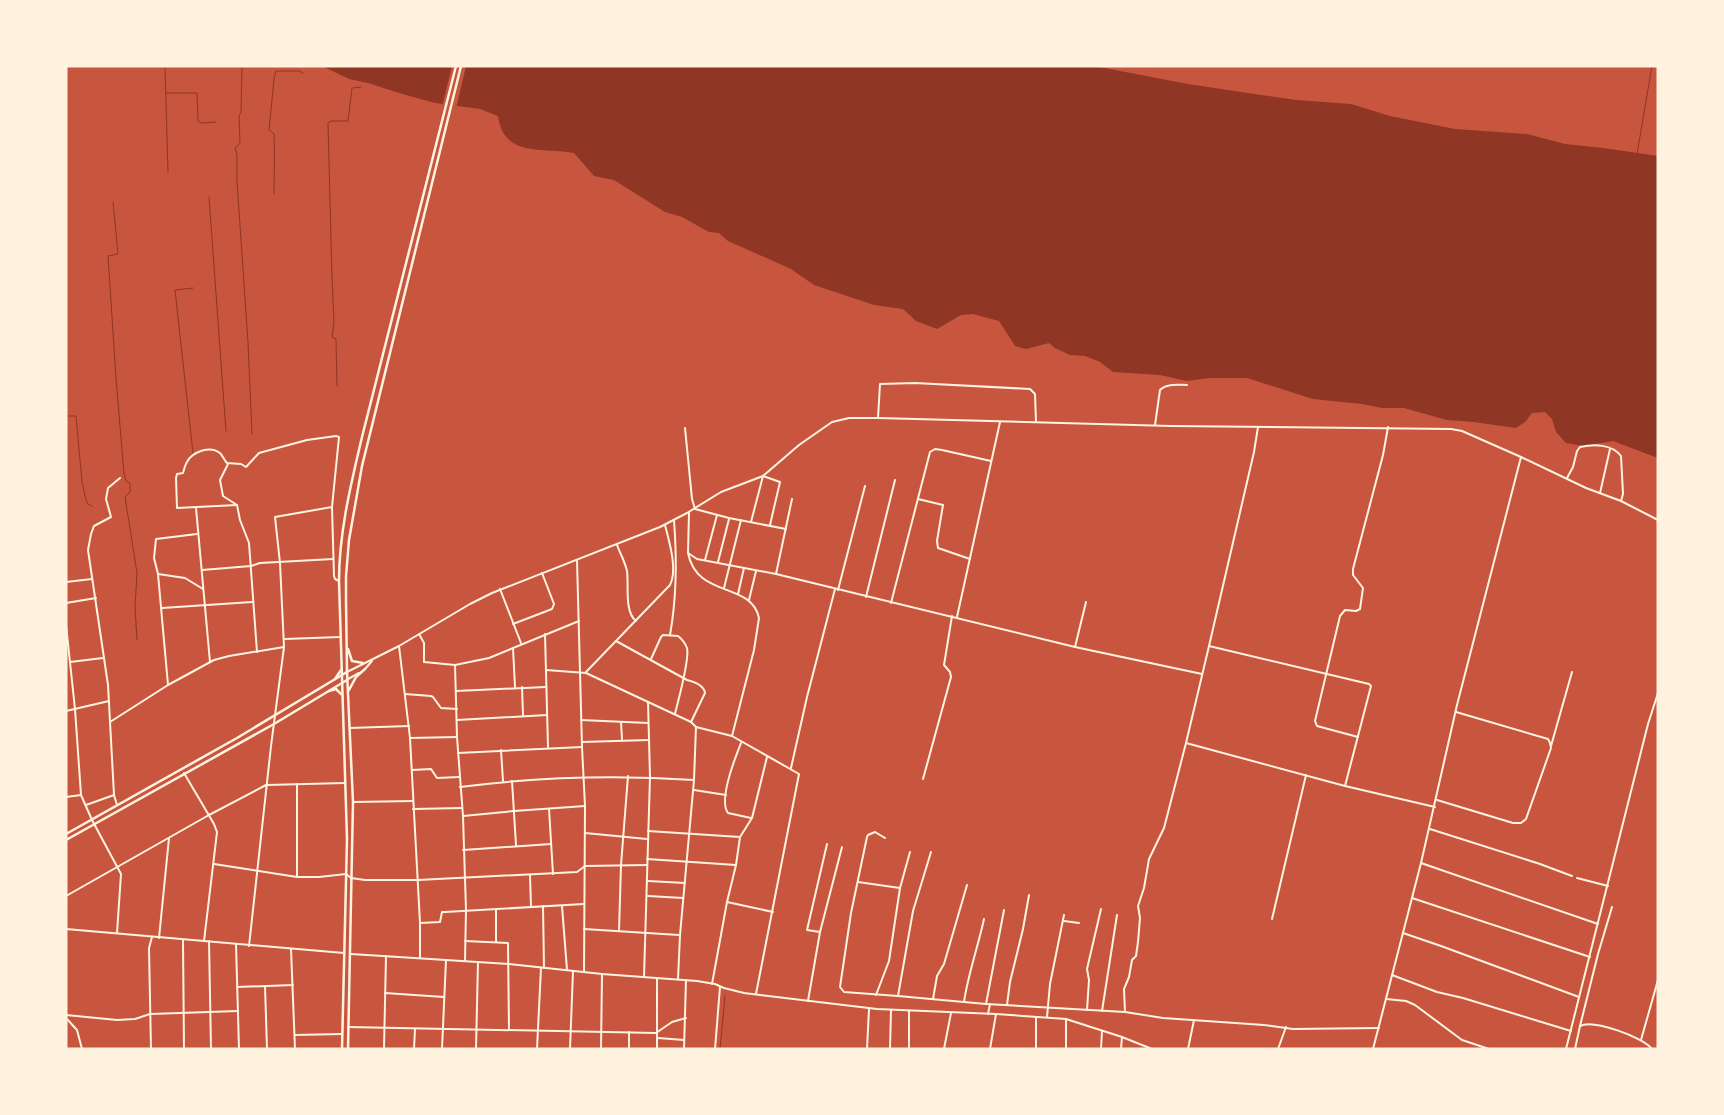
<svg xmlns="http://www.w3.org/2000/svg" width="1724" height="1115" viewBox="0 0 1724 1115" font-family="'Fira Sans Condensed',sans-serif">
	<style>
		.water { fill: #8f3625 }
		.pier { fill: #c8553d }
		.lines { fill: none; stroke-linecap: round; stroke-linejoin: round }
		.stream { stroke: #8f3625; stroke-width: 1 }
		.minor { stroke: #fff3e0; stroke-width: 2 }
		.tertiary { stroke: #fff3e0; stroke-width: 2 }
		.secondary { stroke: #fff3e0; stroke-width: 2.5 }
		.primary { stroke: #fff3e0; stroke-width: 2.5 }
	</style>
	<rect width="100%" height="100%" fill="#c8553d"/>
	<path class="water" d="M322 66H1094L1188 84 1241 92 1296 100 1351 104 1390 116 1455 129 1527 134 1565 144 1603 148 1658 156V458L1613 441 1583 446 1566 443 1556 432 1552 419 1545 412 1532 413 1525 422 1516 428 1474 422 1447 420 1404 408H1382L1362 404 1313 399 1247 378H1209L1187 381 1160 375 1113 372 1100 362 1085 356 1070 355 1055 348 1049 343 1026 349 1015 346 999 321 973 314 961 315 937 329 916 321 903 309 874 305 814 285 791 269 728 241 719 233 709 232 682 217 665 212 614 180 594 176 574 153C542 147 504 158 498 116L480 109 435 103 399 93 368 83 349 79Z"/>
	<polygon class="pier" points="452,66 466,66 456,109 442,107"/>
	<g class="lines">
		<g class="stream">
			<polyline points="165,66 168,172"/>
			<polyline points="242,66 241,112 239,116 240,143 235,148 237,155 237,182 248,342 252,434"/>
			<polyline points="166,93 197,93 198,121 201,123 216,122"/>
			<polyline points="1637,154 1652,66"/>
			<path d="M274 194C274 174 275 154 274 134L269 130 274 79 276 71H299L303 73"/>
			<polyline points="209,197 226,431"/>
			<polyline points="113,202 118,254 108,256 116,378 124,474 126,481 130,483 130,492 125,497 137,573 135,607 137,640"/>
			<polyline points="337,386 336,339 332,337 334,322 332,278 328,123 331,121 348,121 352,88 361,87"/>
			<polyline points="66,416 76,416 82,482 86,500 88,504 92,506"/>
			<polyline points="193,453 175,290 193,288"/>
			<polyline points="720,1049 725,996"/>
		</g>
		<g class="minor">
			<polyline points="878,418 880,384 915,383 1030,389 1035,394 1036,422"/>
			<path d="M1155 425 1160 390C1167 383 1178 385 1187 385"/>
			<polyline points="1258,427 1254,452 1209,646 1369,684 1371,686 1345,786"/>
			<polyline points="685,428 692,499 695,509 729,518 786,529"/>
			<polyline points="1521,457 1586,488 1621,501 1658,520"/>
			<polyline points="228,464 220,480 223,496 237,505 240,520 249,543 257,652"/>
			<polyline points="763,476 780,482 770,525"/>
			<path d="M1567 478 1573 467 1577 451 1580 447C1594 444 1612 444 1621 456L1623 494 1621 501"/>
			<polyline points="1600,493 1610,449"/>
			<polyline points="918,499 943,505 937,541 938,548 970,559"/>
			<path d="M237 505 177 508 176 478 177 474 183 473C184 470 185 465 187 462 192 452 210 445 220 453 223 456 224 460 227 463L241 464 246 467 259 453 307 440 336 436 339 437 332 507 334 576 335 579 339 581"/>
			<polyline points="196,508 210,662"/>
			<polyline points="689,512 688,553 697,559 776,574 1075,647 1202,674"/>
			<polyline points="751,522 763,476"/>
			<polyline points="197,534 156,539 154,558 158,574 185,578 203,589"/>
			<path d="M617 545C620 553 625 562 627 571 629 584 624 612 636 621"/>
			<path d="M688 553C697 599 751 581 759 618L754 650 732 736"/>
			<polyline points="577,560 582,747 585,806 584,972"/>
			<polyline points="705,560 717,515"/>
			<polyline points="718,562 729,519"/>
			<polyline points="202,570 251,566 260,563 333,559"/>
			<polyline points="158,574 168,685"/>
			<polyline points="776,574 792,499"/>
			<polyline points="66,582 92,579"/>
			<polyline points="724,588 741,520"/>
			<polyline points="500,589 521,643"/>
			<polyline points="838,590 865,486"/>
			<polyline points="738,594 744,568"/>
			<polyline points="866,597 895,480"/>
			<polyline points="749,600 756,571"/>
			<polyline points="66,603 96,598"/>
			<polyline points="891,603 930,452 935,449 942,450 991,461"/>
			<polyline points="162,608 252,602"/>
			<polyline points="957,617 1000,422"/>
			<polyline points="513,624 552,609 554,604 542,573"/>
			<polyline points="66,625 75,709 81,795 92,820 121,874 117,933"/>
			<polyline points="419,634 424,643 424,662 455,665 457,737 463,816 466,910 465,961"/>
			<polyline points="545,634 548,747"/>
			<path d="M670 635C677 596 677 559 674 520"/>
			<polyline points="285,639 340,637"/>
			<path d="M616 641 687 680C695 682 704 685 705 693L691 722"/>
			<polyline points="399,646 410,738 420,923 420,958"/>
			<polyline points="1209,646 1186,743 1345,786 1435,807"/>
			<polyline points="1075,647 1086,602"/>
			<polyline points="513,648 515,687"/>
			<path d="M651 659 661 637 663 635 678 636C682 639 685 643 687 648 690 659 678 701 675 714"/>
			<polyline points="70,662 103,658"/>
			<polyline points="455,665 489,658 579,621"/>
			<polyline points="546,670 586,673 691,722 696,727 732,736 799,774 756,994"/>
			<path d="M586 672 670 585C678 570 669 541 665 525"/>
			<polyline points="522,687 523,715"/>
			<polyline points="456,691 546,687"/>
			<polyline points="405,694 431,696 433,697 441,708 457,709"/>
			<polyline points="66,711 109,701"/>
			<polyline points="457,720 547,715"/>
			<polyline points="581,720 648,723"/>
			<polyline points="110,722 168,685 214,660 229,656 284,647"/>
			<polyline points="621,722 622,739"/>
			<polyline points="350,728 409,726"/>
			<polyline points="1358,737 1317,726 1315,721 1340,616 1345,610 1356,611 1360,609 1363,588 1353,575 1353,569 1383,455 1388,427"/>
			<polyline points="410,738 457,737"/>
			<polyline points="582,742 649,740"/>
			<path d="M741 743C735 758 718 800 728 813L751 818"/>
			<polyline points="1551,746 1572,672"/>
			<polyline points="501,750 503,781"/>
			<polyline points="458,753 582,747"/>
			<polyline points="791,768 807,697 835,589"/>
			<polyline points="412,770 431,769 437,778 459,777"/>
			<polyline points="184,773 214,824 217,832 204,941"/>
			<polyline points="923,779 951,677 950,672 944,665 952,616"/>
			<polyline points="512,781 516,845"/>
			<polyline points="297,784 297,877"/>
			<path d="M460 787C538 777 616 775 694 780"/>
			<polyline points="694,790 726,795"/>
			<polyline points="66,797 81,795"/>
			<polyline points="1437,800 1513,823 1521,823 1526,819 1551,748 1550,743 1548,739 1456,712"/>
			<polyline points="353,802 413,801"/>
			<polyline points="86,805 114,795"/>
			<polyline points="117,805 114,795 108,685 88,550 91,534 94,526 111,517 106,499 108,488 120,478"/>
			<polyline points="413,809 462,808"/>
			<polyline points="549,809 553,874"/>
			<polyline points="463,816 514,811 585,806"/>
			<polyline points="1430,829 1540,864 1572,876"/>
			<polyline points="648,831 740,837"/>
			<polyline points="585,833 647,839"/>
			<polyline points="885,838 875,832 868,835 867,837 851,913 840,987 844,992 898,996 913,911 931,852"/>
			<polyline points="463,850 551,844"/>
			<polyline points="647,859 736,865"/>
			<polyline points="1421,863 1598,924"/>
			<polyline points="214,864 297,877 319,877 346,874 351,878 365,880 418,880 577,872 585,866 647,865"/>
			<polyline points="530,875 531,907"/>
			<polyline points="1577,878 1608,886"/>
			<polyline points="648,881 685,883"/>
			<polyline points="858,882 900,888"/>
			<polyline points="66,896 209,815 266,785 345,783"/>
			<polyline points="648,896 683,898"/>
			<polyline points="1412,898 1590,957"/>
			<polyline points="727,902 773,912"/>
			<polyline points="543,906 544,968"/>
			<polyline points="562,906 567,970"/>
			<polyline points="496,909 496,942"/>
			<polyline points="1272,919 1306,775"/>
			<polyline points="1064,921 1079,923"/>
			<polyline points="420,923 440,922 442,912 445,912 584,904"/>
			<polyline points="584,929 679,935"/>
			<polyline points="619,931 621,865 628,776"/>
			<polyline points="820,932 807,930 827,844"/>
			<polyline points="1403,933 1441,946 1579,997"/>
			<polyline points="159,938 169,838"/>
			<polyline points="183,940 184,1049"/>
			<polyline points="209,941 211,1049"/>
			<polyline points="465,941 508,943 509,1030"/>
			<polyline points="236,944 239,1049"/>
			<polyline points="249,946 271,746 284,647 280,563 275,517 332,507"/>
			<polyline points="291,949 295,1049"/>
			<polyline points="1392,975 1437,992 1463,998 1571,1031"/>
			<polyline points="644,977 650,777 648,702"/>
			<polyline points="657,979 657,1049"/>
			<polyline points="678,979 680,935 694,780 696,727"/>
			<polyline points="712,984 727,902 736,865 740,837 752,818 767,757"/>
			<polyline points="265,986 267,1049"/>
			<polyline points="237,987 293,985"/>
			<polyline points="385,993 444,997"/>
			<polyline points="876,995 889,961 900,888 910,852"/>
			<polyline points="898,996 986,1004 1125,1012 1163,1018 1264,1025 1293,1029 1379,1028"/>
			<polyline points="933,999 937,976 944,964 967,885"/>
			<polyline points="1386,999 1406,1001 1415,1005 1462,1040 1489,1049"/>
			<polyline points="808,1001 820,932 842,847"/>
			<path d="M964 1002C968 974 978 947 984 919"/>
			<polyline points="986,1004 1004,910"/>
			<polyline points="1007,1005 1010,982 1023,929 1029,895"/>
			<polyline points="1087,1010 1089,980 1087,969 1101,909"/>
			<polyline points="1102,1011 1117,915"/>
			<polyline points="1125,1012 1124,989 1129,977 1132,960 1136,956 1138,942 1140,918 1138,906 1144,888 1149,859 1164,828 1186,743"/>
			<polyline points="988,1014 990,1004"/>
			<polyline points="66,1015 117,1020 135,1019 150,1014 238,1011"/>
			<polyline points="1036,1017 1036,1049"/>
			<polyline points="1047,1017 1050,984 1064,915"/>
			<polyline points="66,1018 77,1030 82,1049"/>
			<polyline points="1580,1026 1598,954 1612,907"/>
			<polyline points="348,1027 656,1033 672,1022 686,1018"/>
			<polyline points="295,1035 342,1034"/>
			<polyline points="658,1038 684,1040"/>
			<polyline points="1641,1040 1658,980"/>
			<polyline points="384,1049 386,956"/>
			<polyline points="414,1049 415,1029"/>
			<polyline points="442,1049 446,960"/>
			<polyline points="537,1049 541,968"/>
			<polyline points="570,1049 573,971"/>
			<polyline points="601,1049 602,974"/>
			<polyline points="629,1049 629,1032"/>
			<polyline points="684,1049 686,980"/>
			<polyline points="867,1049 869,1009"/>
			<polyline points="890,1049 891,1010"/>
			<polyline points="909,1049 909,1011"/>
			<polyline points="944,1049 951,1013"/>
			<polyline points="990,1049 996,1014"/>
			<polyline points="1066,1049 1066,1019"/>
			<polyline points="1101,1049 1102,1031"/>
			<polyline points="1121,1049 1122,1037"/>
			<polyline points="1188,1049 1194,1020"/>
			<polyline points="1278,1049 1286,1027"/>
			<polyline points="1566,1049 1648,724 1658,693"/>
			<path d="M1575 1049 1580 1026C1593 1019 1643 1037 1652 1049"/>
		</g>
		<g class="tertiary">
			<polyline points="365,669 372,661"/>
			<polyline points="347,672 399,646 470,604 492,593 660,527 687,513 721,492 763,476 799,445 832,422 849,418 878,418 1171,426 1451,429 1462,431 1521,457 1457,705 1421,863 1373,1049"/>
			<polyline points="348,679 359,673"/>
			<polyline points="66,929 344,953"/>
			<polyline points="351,954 509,964 602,974 697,981 715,984 724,988 744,993 877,1009 996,1014 1066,1019 1122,1037 1152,1049"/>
			<polyline points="151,1049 149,948 152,937"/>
			<polyline points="476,1049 478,962"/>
			<polyline points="715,1049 720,987"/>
		</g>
		<g class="secondary">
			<polyline points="66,834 237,738 347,672"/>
			<polyline points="66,840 274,724 347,680"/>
		</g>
		<g class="primary">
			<polyline points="348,649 352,661 363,663"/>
			<polyline points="335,679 341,670"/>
			<polyline points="349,690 356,677 365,669"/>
			<polyline points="329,691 336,689 341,694"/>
			<path d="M342 1049 347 839 339 581C339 532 351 484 362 437L456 66"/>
			<polyline points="348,1049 353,802 347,672 346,600 346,576 349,540 362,466 461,66"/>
		</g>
	</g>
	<rect width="1724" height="1115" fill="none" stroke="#fff3e0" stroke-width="135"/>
</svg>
